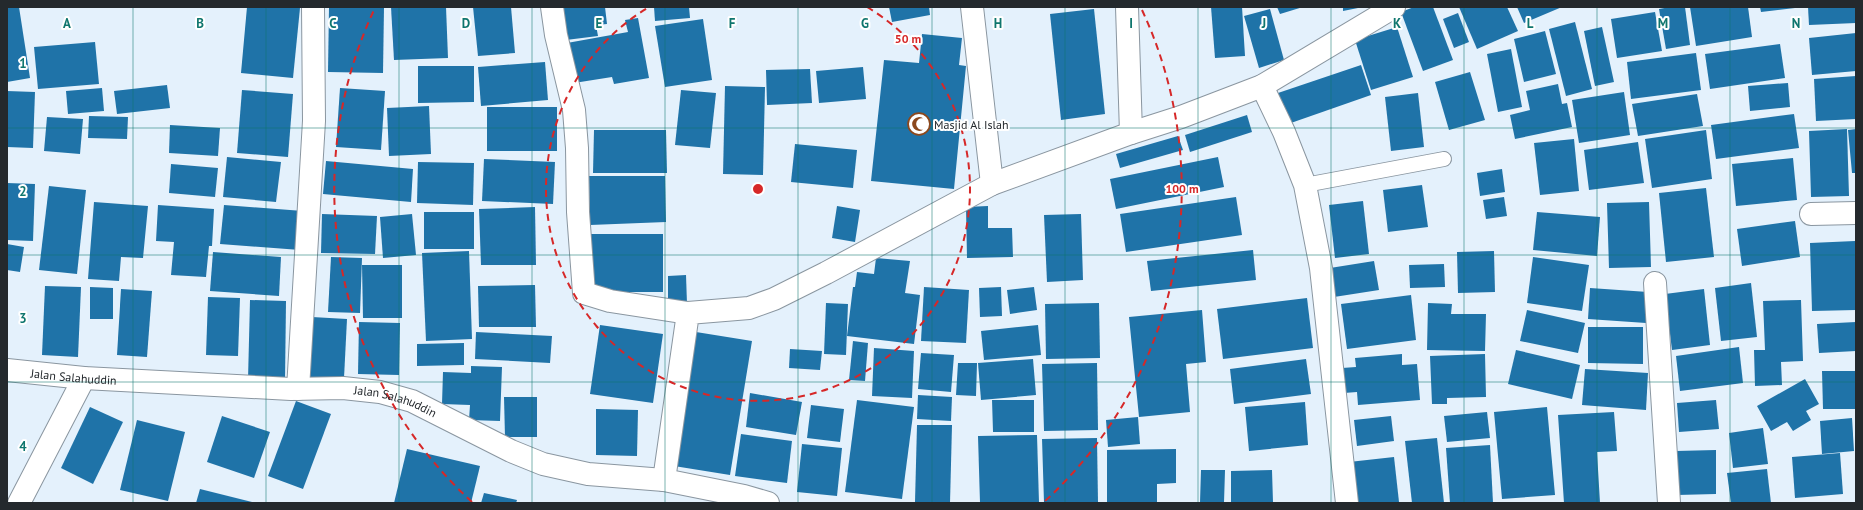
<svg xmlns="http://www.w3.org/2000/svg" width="1863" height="510" viewBox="0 0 1863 510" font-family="'PT Sans',sans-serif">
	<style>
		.building { fill: #1f73a8 }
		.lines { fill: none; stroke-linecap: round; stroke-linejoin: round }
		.lane-casing { stroke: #8a96a0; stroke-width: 16 }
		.street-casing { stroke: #8a96a0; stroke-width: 24 }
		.lane { stroke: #fff; stroke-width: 14 }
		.street { stroke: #fff; stroke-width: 22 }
		.grid { fill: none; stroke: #0f766e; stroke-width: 1; stroke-opacity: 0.55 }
		.ring { fill: none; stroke: #d62828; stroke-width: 2; stroke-dasharray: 7 5 }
		.labels { text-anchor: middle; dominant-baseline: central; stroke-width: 4; stroke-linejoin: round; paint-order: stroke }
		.poi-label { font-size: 12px; fill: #24292d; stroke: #fff; text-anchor: start }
		.street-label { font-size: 12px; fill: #24292d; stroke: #fff }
		.grid-label { font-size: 13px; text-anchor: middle; font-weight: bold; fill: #0f766e; stroke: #fff; stroke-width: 4; stroke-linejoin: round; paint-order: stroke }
		.centre { fill: #d62828; stroke: #fff; stroke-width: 2 }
		.ring-label { font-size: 12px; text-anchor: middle; font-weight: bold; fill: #d62828; stroke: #fff; stroke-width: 4; stroke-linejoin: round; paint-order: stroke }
	</style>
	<rect width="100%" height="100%" fill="#e4f1fc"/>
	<g class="building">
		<polygon points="7,7 19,7 30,78 7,82"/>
		<polygon points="247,7 300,8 293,78 241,73"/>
		<polygon points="329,7 384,7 383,73 328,72"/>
		<polygon points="391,7 446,7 448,58 394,60"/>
		<polygon points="473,7 511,7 515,53 478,56"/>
		<polygon points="561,7 605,7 607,24 596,25 598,36 566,40"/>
		<polygon points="654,7 689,7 690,18 655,21"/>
		<polygon points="889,7 929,7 930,15 892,22"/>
		<polygon points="1211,7 1242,7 1245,56 1215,58"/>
		<polygon points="1277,7 1303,7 1280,14"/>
		<polygon points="1343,7 1358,7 1358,8 1343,11"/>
		<polygon points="1414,7 1433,7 1453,60 1423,71 1401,12"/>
		<polygon points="1459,7 1507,7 1518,31 1477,49"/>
		<polygon points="1517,7 1562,7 1524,23"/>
		<polygon points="1670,7 1685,7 1690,45 1666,49 1659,9"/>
		<polygon points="1690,7 1748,7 1752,37 1696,46"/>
		<polygon points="1760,7 1795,7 1795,8 1761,12"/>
		<polygon points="1808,7 1856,7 1856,23 1809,25"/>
		<polygon points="1094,9 1105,114 1061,120 1050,14"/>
		<polygon points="1270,9 1284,60 1259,68 1244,16"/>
		<polygon points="1655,12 1662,51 1617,58 1611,19"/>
		<polygon points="1458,13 1469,42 1454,48 1443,19"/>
		<polygon points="638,18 649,78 614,84 612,77 574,83 567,43 628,32 625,20"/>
		<polygon points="703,19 712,80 665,87 655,26"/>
		<polygon points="1575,22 1592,89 1566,96 1549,29"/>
		<polygon points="1397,27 1413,77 1371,90 1355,40"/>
		<polygon points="1602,27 1614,82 1595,86 1584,31"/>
		<polygon points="1545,31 1556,74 1524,82 1514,39"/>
		<polygon points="1856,33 1856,71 1812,75 1809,38"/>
		<polygon points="922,34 962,38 959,65 966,66 954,189 871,181 884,60 919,63"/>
		<polygon points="95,42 99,84 38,89 34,47"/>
		<polygon points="1780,44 1785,78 1710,89 1705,54"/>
		<polygon points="1511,49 1522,107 1498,112 1487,54"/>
		<polygon points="1696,53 1701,90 1631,99 1627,62"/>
		<polygon points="545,62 548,100 481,106 478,67"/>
		<polygon points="1361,65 1371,95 1288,124 1278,93"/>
		<polygon points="418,66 474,66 474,102 418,103"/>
		<polygon points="863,67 866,99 819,103 816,71"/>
		<polygon points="810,69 812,103 767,105 766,70"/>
		<polygon points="1470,72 1485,120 1449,130 1435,82"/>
		<polygon points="1856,76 1856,119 1816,121 1814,79"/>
		<polygon points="1788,83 1790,107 1750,111 1748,86"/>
		<polygon points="1558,84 1562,104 1567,103 1572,127 1515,139 1510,115 1530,110 1526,91"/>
		<polygon points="167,85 170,108 117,114 114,91"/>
		<polygon points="725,86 765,87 763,175 723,174"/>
		<polygon points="102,88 104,111 68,114 66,91"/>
		<polygon points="340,88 385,91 381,150 336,147"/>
		<polygon points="242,90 293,94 288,157 237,153"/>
		<polygon points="681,90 716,93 710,148 675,145"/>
		<polygon points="7,91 35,92 33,148 7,147"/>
		<polygon points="1624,92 1630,135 1579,143 1572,100"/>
		<polygon points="1418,93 1424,147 1391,151 1385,97"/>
		<polygon points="1697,94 1703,126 1638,136 1632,104"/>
		<polygon points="429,106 431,154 389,156 387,108"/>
		<rect x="487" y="107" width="70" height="44"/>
		<polygon points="1794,114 1799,148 1716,159 1711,125"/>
		<polygon points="1247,115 1252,132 1190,152 1185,135"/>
		<polygon points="89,116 128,117 127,139 88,138"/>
		<polygon points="47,117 83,119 80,154 44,151"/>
		<polygon points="170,125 220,128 218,156 169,153"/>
		<polygon points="1847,129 1849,196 1811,197 1809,131"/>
		<polygon points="1856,129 1856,173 1852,173 1848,130"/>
		<polygon points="594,130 666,130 667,173 593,173"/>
		<polygon points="1706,130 1712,179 1652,188 1645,139"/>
		<polygon points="1178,136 1183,150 1120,168 1116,154"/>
		<polygon points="1574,139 1579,191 1540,195 1534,143"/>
		<polygon points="1638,142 1644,183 1589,190 1584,150"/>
		<polygon points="795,144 857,150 853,188 791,182"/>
		<polygon points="227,157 281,162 276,202 223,197"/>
		<polygon points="1218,157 1224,187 1116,209 1110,179"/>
		<polygon points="1793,158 1797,200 1736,206 1732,164"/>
		<polygon points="484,159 555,162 553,204 482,201"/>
		<polygon points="326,161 413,169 411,202 323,194"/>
		<polygon points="418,162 474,163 473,205 417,203"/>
		<polygon points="171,164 218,168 215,197 169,193"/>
		<polygon points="1502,169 1505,192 1480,196 1477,173"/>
		<polygon points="589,176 665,176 666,222 590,225"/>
		<polygon points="7,183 35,184 33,241 7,240"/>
		<polygon points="1422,185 1428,227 1388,232 1383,190"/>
		<polygon points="49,186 86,190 77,274 39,270"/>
		<polygon points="1706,188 1714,257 1666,262 1659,193"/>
		<polygon points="1236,197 1242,235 1126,252 1120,214"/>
		<polygon points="1504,197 1507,216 1486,219 1483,200"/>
		<polygon points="1363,201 1369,254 1335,258 1329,205"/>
		<polygon points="94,202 148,206 143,258 121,257 119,281 88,279"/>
		<polygon points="1649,202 1651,267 1609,268 1607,203"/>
		<polygon points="158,205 214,209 212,246 209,246 206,277 171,275 174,242 156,241"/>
		<polygon points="224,205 303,211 300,250 220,244"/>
		<polygon points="837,206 860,210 855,242 832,238"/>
		<polygon points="988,206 988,228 1012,228 1013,257 967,258 966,207"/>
		<polygon points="535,207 536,265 481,265 479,209"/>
		<rect x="424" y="212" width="50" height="37"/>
		<polygon points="1537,212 1600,217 1597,256 1533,250"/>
		<polygon points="322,214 377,216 375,254 321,253"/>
		<polygon points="412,214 416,255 383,258 380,217"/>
		<polygon points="1081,214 1083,280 1047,282 1044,215"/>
		<polygon points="1795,221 1800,257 1742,266 1737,229"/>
		<rect x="589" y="234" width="74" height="58"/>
		<polygon points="1855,241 1856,310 1812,311 1810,243"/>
		<polygon points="7,244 24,247 20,272 7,270"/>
		<polygon points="1253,250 1256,280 1151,291 1147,261"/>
		<polygon points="469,251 472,339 426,341 422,253"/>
		<polygon points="1494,251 1495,292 1458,293 1457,252"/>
		<polygon points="213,252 281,257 279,296 210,291"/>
		<polygon points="331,257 362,258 360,313 328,312"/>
		<polygon points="1533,257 1589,265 1582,311 1527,303"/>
		<polygon points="876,258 910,261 905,293 920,295 914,344 847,336 853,287 855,287 857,272 874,274"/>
		<polygon points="1374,261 1379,290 1334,297 1330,268"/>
		<polygon points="1444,264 1445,287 1410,288 1409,265"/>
		<polygon points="362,265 402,265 402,318 363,318"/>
		<polygon points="686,275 687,304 668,304 668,276"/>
		<polygon points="1751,283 1757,337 1721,341 1715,288"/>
		<polygon points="535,285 536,327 479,327 478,286"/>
		<polygon points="45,286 81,287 78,357 42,355"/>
		<polygon points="90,287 113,288 113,319 90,319"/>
		<polygon points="924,287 969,290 966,343 921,341"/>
		<polygon points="1001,287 1002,316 980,317 979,288"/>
		<polygon points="1034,287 1037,310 1010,314 1007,290"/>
		<polygon points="1590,288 1648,292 1646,323 1588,319"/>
		<polygon points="121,289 152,291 147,357 117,355"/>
		<polygon points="1704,289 1710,345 1672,350 1665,294"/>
		<polygon points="1411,295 1416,340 1347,349 1341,304"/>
		<polygon points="208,297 240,298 238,356 206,355"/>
		<polygon points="1307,298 1313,348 1223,359 1217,309"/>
		<polygon points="250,300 286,301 285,381 248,380"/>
		<polygon points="1801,300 1803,361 1781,362 1782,385 1755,386 1754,350 1765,350 1763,301"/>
		<polygon points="826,303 848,304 846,355 824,354"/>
		<polygon points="1099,303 1100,358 1046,359 1045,304"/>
		<polygon points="1428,303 1452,304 1451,314 1486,314 1485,351 1427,350"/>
		<polygon points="1202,310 1206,362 1186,364 1190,412 1139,417 1129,317"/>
		<polygon points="1527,310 1585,323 1578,353 1520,341"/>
		<polygon points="312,317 347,319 344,378 309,377"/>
		<polygon points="359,322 400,323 399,375 358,374"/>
		<polygon points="1856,322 1856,351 1819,353 1817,324"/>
		<polygon points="600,325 663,334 653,403 590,394"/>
		<polygon points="1038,325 1041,355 984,360 981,331"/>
		<polygon points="1588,327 1643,327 1643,364 1588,363"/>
		<polygon points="476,332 552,336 550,363 475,359"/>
		<polygon points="696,332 752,341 730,475 674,466"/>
		<polygon points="853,341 868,343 865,381 849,380"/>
		<polygon points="464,343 464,365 417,366 417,344"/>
		<polygon points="1739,347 1743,383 1680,391 1676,356"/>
		<polygon points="874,348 914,351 912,398 872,396"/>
		<polygon points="790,349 822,351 820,370 789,368"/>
		<polygon points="1516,350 1580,365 1572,399 1508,384"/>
		<polygon points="921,353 954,355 951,392 918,389"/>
		<polygon points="1402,354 1402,365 1417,364 1420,400 1358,405 1357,392 1344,393 1342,368 1356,367 1355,358"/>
		<polygon points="1485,354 1486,397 1447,398 1447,404 1432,404 1430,356"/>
		<polygon points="1033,359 1036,395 981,400 978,363"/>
		<polygon points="1306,359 1311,394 1234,404 1230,369"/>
		<polygon points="958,363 977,363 976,396 956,395"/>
		<polygon points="1097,363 1098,430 1044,431 1042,364"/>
		<polygon points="471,366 502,367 500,421 469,420 470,405 442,404 443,372 471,373"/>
		<polygon points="1585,369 1648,373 1646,410 1582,405"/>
		<polygon points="1822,371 1856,371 1856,409 1823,409"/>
		<polygon points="1805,379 1819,404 1806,411 1811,420 1793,431 1787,422 1771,431 1757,406"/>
		<polygon points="750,393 802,402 796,435 746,427"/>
		<polygon points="918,395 952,397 951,421 917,419"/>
		<polygon points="504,397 537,397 537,437 505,437"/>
		<polygon points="857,400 914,407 902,499 845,492"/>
		<polygon points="992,400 1034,400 1034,432 993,432"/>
		<polygon points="1716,400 1719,429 1679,432 1677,403"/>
		<polygon points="296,401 331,414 303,489 268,476"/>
		<polygon points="1305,402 1308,445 1249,451 1245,407"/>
		<polygon points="811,405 844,409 840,442 807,438"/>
		<polygon points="90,407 123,422 93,484 61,468"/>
		<polygon points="1547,407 1555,495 1502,499 1494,412"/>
		<polygon points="596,409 638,410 637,456 596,455"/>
		<polygon points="1487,412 1490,438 1447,442 1444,416"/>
		<polygon points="1614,412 1617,451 1597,452 1600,503 1564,503 1558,415"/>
		<polygon points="222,416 270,432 254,478 207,462"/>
		<polygon points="1391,416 1394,441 1357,446 1354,420"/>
		<polygon points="1138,417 1140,444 1108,447 1106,420"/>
		<polygon points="1852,418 1854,451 1822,454 1820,421"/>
		<polygon points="137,420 185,432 168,501 120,490"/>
		<polygon points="917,425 952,425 950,503 915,502"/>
		<polygon points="1763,428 1768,464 1733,468 1729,433"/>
		<polygon points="741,434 792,441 787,483 735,476"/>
		<polygon points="1037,435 1039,503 980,503 978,436"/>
		<polygon points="1097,438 1098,503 1044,503 1042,439"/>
		<polygon points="1437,438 1444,503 1412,503 1405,441"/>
		<polygon points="802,444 842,448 837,496 797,492"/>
		<polygon points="1490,445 1493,503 1450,503 1446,448"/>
		<polygon points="407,449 480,466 471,503 394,503"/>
		<polygon points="1176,449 1176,483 1157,484 1157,503 1107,503 1107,450"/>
		<polygon points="1716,450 1716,494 1677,495 1676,451"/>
		<polygon points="1840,453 1843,494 1795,498 1792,457"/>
		<polygon points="1394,457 1399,502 1354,503 1349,462"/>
		<polygon points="1767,469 1771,503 1731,503 1727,473"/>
		<polygon points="1201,470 1225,470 1224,503 1200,503"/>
		<polygon points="1272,470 1273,503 1231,503 1231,471"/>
		<polygon points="200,489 252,502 252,503 196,503"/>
		<polygon points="484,493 517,500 516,503 481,503"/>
	</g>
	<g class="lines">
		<g class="lane-casing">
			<polyline id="lane" points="1305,185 1444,159"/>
		</g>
		<g class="street-casing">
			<g id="street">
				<polyline points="552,7 556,35 574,110 577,148 578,212 584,293 610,301 688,313"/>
				<polyline points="972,7 992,184"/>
				<polyline points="1127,7 1131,133"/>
				<polyline points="1262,86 1284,132 1305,185 1321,268 1347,503"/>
				<polyline points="1811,214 1856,213"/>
				<polyline points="1655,283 1669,503"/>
				<path id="s1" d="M7 370 84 378 291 389 343 388 380 392 412 401 511 451 543 464 588 474 664 480 744 496 768 503"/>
				<polyline points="298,389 314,121 313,7"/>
				<polyline points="664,480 688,313 749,308 774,299 826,273 992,184 1131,133 1181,117 1262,86 1394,7"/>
				<polyline points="19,503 84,378"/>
			</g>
		</g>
		<use href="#lane" class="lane"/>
		<use href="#street" class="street"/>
	</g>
	<path class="grid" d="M133 7V503M266 7V503M399 7V503M532 7V503M665 7V503M798 7V503M932 7V503M1065 7V503M1198 7V503M1331 7V503M1464 7V503M1597 7V503M1730 7V503M7 128H1856M7 255H1856M7 382H1856"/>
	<g class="ring">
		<path d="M867 7A212 212 0 1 1 649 7"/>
		<path d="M472 502A424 424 0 0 1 374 10M1142 10A424 424 0 0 1 1044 502"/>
	</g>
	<defs>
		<g id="mosque-ring" transform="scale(1.15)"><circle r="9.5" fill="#fff" stroke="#8c481d" stroke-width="1.5"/><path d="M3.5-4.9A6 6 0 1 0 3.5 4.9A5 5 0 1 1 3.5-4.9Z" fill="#8c481d"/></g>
	</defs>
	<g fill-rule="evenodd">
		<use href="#mosque-ring" x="919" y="124"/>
	</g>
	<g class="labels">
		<g class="poi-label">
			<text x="934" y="124">Masjid Al Islah</text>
		</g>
		<g class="street-label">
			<text stroke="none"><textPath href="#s1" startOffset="67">Jalan Salahuddin</textPath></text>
			<text stroke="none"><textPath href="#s1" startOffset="391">Jalan Salahuddin</textPath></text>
		</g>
	</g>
	<g class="grid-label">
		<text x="67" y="28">A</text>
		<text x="200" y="28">B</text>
		<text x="333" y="28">C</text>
		<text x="466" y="28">D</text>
		<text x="599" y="28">E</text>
		<text x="732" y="28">F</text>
		<text x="865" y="28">G</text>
		<text x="998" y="28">H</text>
		<text x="1131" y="28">I</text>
		<text x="1264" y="28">J</text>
		<text x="1397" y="28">K</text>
		<text x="1530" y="28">L</text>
		<text x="1663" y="28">M</text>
		<text x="1796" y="28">N</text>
		<text x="23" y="68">1</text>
		<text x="23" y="196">2</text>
		<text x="23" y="323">3</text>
		<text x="23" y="451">4</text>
	</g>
	<circle cx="758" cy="189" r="6" class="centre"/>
	<g class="ring-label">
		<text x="908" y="43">50 m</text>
		<text x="1182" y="193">100 m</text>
	</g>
	<rect width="1863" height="510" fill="none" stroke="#24292d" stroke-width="16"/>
</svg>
